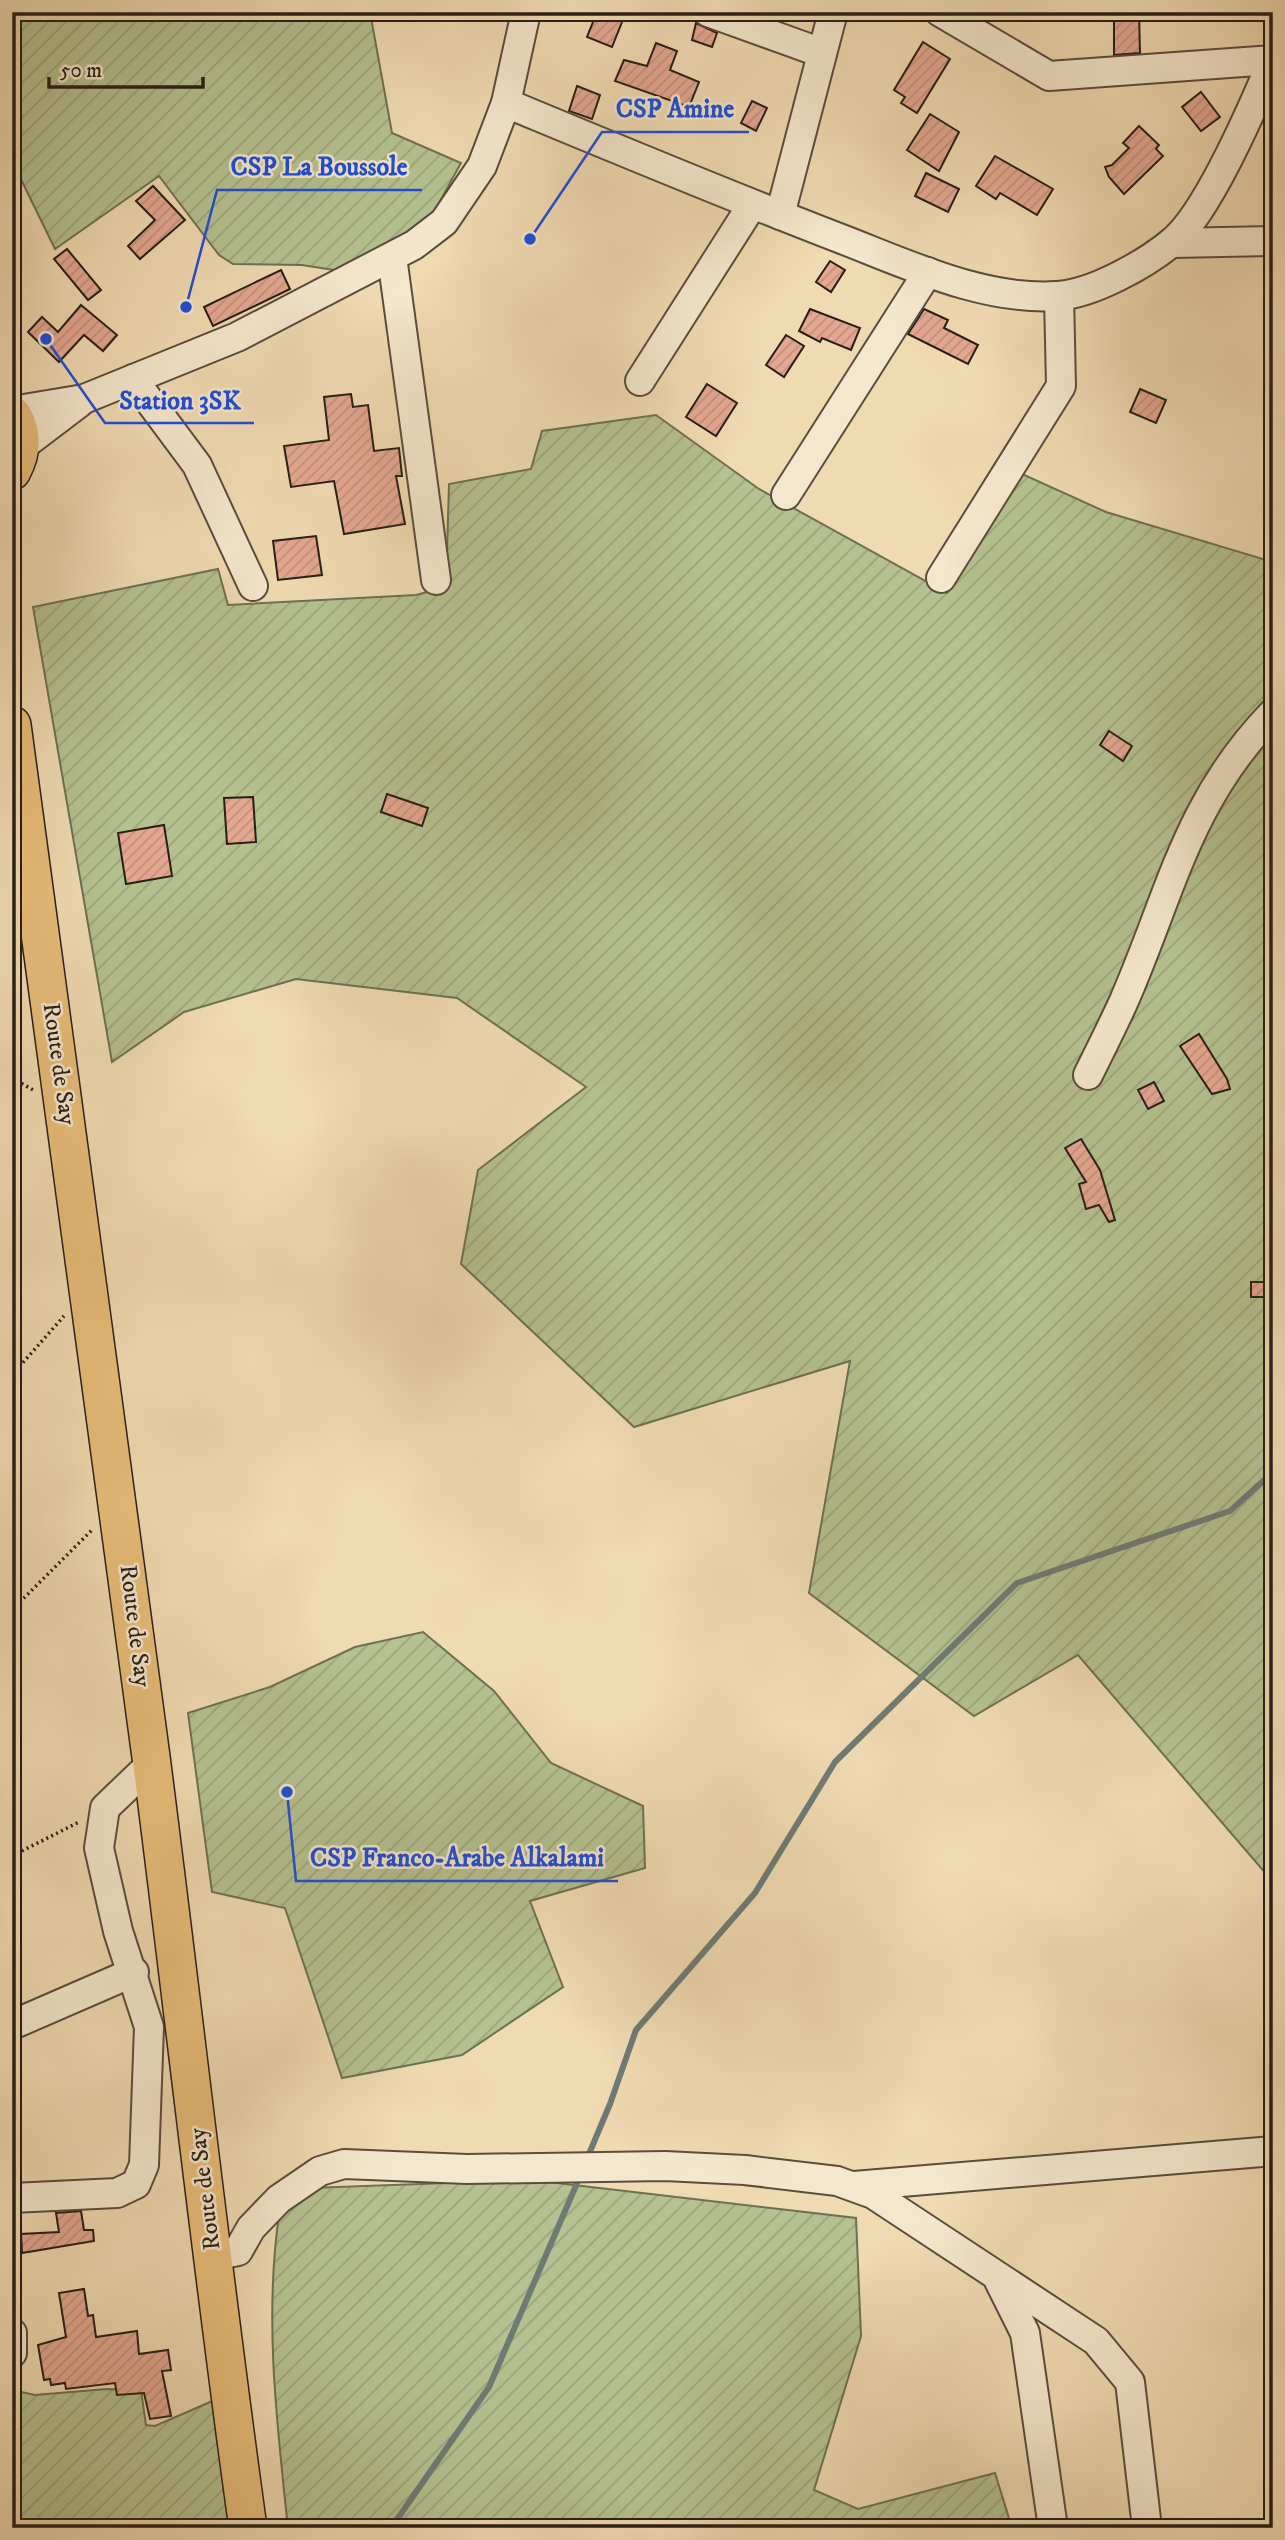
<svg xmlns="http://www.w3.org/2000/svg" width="1285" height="2540" viewBox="0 0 1285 2540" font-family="'IM FELL DW Pica',serif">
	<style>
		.garden { fill: url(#garden-furrows); stroke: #6e7053; stroke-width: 2 }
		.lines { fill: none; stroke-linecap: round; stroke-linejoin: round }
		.stream { stroke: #6e7b75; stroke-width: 6 }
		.building { fill: url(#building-hatch); stroke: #271e16; stroke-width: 2 }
		.minor-casing { stroke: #594d3d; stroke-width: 32 }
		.major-casing { stroke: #271e16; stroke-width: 40 }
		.path { stroke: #271e16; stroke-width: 3.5; stroke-dasharray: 2 3.5; stroke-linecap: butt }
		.minor { stroke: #f5e7cd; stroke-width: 28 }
		.major { stroke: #e8bd79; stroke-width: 37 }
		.labels { text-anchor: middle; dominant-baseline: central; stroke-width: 5; stroke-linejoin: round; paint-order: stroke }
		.street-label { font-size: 24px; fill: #271e16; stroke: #f5e7cd }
		.leader { fill: none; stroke: #1d4ed8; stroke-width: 2.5 }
		.callout-dot { fill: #1d4ed8; stroke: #f5e7cd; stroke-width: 2.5 }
		.callout-label { font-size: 26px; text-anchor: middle; font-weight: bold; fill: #1d4ed8; stroke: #f5e7cd; stroke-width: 5; stroke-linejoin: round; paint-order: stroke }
	</style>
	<defs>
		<pattern id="garden-furrows" width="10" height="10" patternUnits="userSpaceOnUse" patternTransform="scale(1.75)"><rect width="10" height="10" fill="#b5c190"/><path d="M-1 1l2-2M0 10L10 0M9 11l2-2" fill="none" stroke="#9ca57b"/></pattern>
		<pattern id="building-hatch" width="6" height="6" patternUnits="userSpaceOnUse" patternTransform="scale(1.75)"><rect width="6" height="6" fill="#e4a791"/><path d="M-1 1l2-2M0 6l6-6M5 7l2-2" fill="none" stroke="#c48f7c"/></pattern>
	</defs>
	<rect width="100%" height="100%" fill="#f0dab2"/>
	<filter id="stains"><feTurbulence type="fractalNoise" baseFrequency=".00286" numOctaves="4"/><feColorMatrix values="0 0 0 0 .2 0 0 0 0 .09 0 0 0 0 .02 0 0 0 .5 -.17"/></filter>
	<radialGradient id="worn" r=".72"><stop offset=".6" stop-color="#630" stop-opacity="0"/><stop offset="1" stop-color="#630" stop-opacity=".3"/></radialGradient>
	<g class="garden">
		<polygon points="12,12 370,12 392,133 461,163 428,223 340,271 302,265 233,264 219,255 159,176 55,249 12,161"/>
		<polygon points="656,415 759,489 947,593 1020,473 1106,512 1273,562 1273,1882 1078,1655 974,1716 809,1593 850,1361 634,1427 461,1264 478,1170 586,1087 457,998 296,979 184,1012 112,1062 33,607 218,569 228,605 416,595 446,587 449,484 531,469 542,431"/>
		<polygon points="423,1632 494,1691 551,1763 643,1806 645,1868 530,1901 563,1987 462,2055 342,2078 285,1908 212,1892 188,1713 270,1687 355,1647"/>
		<path d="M531 2180 856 2218 861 2336 814 2490 858 2509 995 2473 1012 2528H288C277 2425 264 2318 279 2215L310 2188Z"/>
		<polygon points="107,2389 141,2390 146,2425 155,2426 217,2399 233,2528 12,2528 12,2390 35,2395"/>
	</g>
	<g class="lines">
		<g class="stream">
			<polyline points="586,2161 610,2104 636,2030 755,1893 835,1762 1017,1583 1230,1511 1273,1472"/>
			<polyline points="391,2528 489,2387 581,2174"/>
		</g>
	</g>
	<g class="building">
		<polygon points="597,12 626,12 612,47 587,37"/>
		<polygon points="1114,12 1139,12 1140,53 1114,55"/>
		<polygon points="696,23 717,33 712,47 692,40"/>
		<polygon points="923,42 950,59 917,113 901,103 905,97 894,90"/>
		<polygon points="656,43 677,51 670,70 699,82 689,107 615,81 624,60 647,66"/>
		<polygon points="577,86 600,95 592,119 569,111"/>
		<polygon points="1201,92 1220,117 1201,131 1182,107"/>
		<polygon points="752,101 767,108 756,131 741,123"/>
		<polygon points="930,114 959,132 939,171 907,150"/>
		<polygon points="1139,126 1159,145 1156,149 1163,156 1124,194 1109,177 1105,167 1112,165 1129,148 1123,143"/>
		<polygon points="995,156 1053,189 1037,215 1000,193 996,199 976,186"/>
		<polygon points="926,173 959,189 948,212 915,196"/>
		<polygon points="153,186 185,220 140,259 128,246 155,220 136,201"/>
		<polygon points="67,249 101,290 88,300 54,259"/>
		<polygon points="830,261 845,270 831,292 816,282"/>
		<polygon points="281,270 290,289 213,326 204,307"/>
		<polygon points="81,305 117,335 103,351 84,335 59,362 28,332 42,317 58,332"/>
		<polygon points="810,309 860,328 851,350 822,338 820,342 799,331"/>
		<polygon points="924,309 948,320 944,328 978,345 968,364 908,334"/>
		<polygon points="786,335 804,346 784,377 766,365"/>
		<polygon points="707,384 737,403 716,436 686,417"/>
		<polygon points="1140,389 1166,400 1156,423 1130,412"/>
		<polygon points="351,394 353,407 368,405 374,451 399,448 402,476 396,476 405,524 344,534 334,481 291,487 284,446 329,440 324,397"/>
		<polygon points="316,536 322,575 278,580 273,541"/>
		<polygon points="1109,731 1132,746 1123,761 1100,745"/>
		<polygon points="387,794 428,808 422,826 381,812"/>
		<polygon points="253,797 256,842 227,844 224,798"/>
		<polygon points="164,825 172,876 126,884 118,833"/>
		<polygon points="1199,1034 1227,1079 1230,1089 1212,1094 1180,1046"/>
		<polygon points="1154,1082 1164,1101 1148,1109 1138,1090"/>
		<polygon points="1081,1139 1100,1170 1115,1220 1109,1222 1099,1205 1086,1209 1079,1184 1086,1182 1065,1148"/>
		<polygon points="1251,1282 1269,1282 1268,1297 1251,1297"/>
		<polygon points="81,2211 84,2230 93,2230 94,2241 22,2253 21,2234 59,2232 56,2213"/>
		<polygon points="84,2289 88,2316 93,2315 96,2337 137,2331 139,2354 168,2350 171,2370 162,2371 171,2416 150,2419 144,2393 117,2395 115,2383 66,2389 65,2383 51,2385 50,2379 44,2380 38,2345 66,2337 59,2293"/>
	</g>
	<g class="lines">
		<g class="minor-casing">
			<g id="minor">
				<polyline points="708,12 822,53"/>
				<polyline points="940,12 1049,76 1273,60"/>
				<path d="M506 103C617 149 727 195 839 238 907 264 983 301 1057 296 1092 294 1144 265 1171 243 1207 215 1254 105 1273 60"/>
				<polyline points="780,215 833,12"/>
				<polyline points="1172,243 1273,241"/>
				<polyline points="392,257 436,580"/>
				<polyline points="133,379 197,465 253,586"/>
				<polyline points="640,381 752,205"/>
				<polyline points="12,411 84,399 237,337 414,245 444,222 482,166 506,103 526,12"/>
				<polyline points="21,447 79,403"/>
				<polyline points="786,495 928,272"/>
				<polyline points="941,578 1061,386 1059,296"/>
				<path d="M1088 1075C1100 1051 1112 1027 1123 1003 1171 894 1186 803 1273 713"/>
				<polyline points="12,2025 134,1972"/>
				<polyline points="854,2186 1273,2151"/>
				<polyline points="12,2198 117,2193 136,2184 144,2165 149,2027 118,1931 99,1848 105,1808 152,1763"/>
				<polyline points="213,2256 238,2251 251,2228 279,2199 320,2171 344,2164 467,2169 665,2166 745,2170 837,2181 873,2194 1096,2341 1130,2382 1147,2528"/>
				<polyline points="999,2281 1025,2333 1053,2528"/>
				<polyline points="12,2333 12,2353"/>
			</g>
		</g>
		<g class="major-casing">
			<g id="major">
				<path d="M12 415C24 434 22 452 12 471"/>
				<path d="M12 725C60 1069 107 1413 151 1757 184 2014 212 2271 248 2528"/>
			</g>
		</g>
		<g class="path">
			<polyline points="12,1078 35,1091"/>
			<polyline points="12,1375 64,1316"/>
			<polyline points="12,1610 92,1530"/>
			<polyline points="12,1856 79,1822"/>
		</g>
		<use href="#minor" class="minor"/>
		<use href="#major" class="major"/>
	</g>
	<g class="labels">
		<g class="street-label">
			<text transform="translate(59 1064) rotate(82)">Route de Say</text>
			<text transform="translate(135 1626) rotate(83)">Route de Say</text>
			<text transform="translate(205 2189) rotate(-97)">Route de Say</text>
		</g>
	</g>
	<path class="leader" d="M530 239L602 132H749M186 307L217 190H422M46 339L105 423H254M287 1792L296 1881H618"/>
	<g class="callout-dot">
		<circle cx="530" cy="239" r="7"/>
		<circle cx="186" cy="307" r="7"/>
		<circle cx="46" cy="339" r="7"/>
		<circle cx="287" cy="1792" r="7"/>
	</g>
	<g class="callout-label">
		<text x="675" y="117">CSP Amine</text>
		<text x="319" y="175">CSP La Boussole</text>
		<text x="180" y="409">Station 3SK</text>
		<text x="457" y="1866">CSP Franco-Arabe Alkalami</text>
	</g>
	<rect width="1285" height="2540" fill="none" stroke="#f0dab2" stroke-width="42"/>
	<rect x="14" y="14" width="1257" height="2512" fill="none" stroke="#271e16" stroke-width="3.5"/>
	<rect x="21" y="21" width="1243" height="2498" fill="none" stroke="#271e16" stroke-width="2"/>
	<path d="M49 77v10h154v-10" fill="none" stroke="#271e16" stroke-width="3.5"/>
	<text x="60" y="77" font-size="21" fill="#271e16" stroke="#f5e7cd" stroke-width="5" paint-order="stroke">50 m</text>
	<rect width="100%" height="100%" filter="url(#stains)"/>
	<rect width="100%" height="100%" fill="url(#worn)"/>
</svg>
